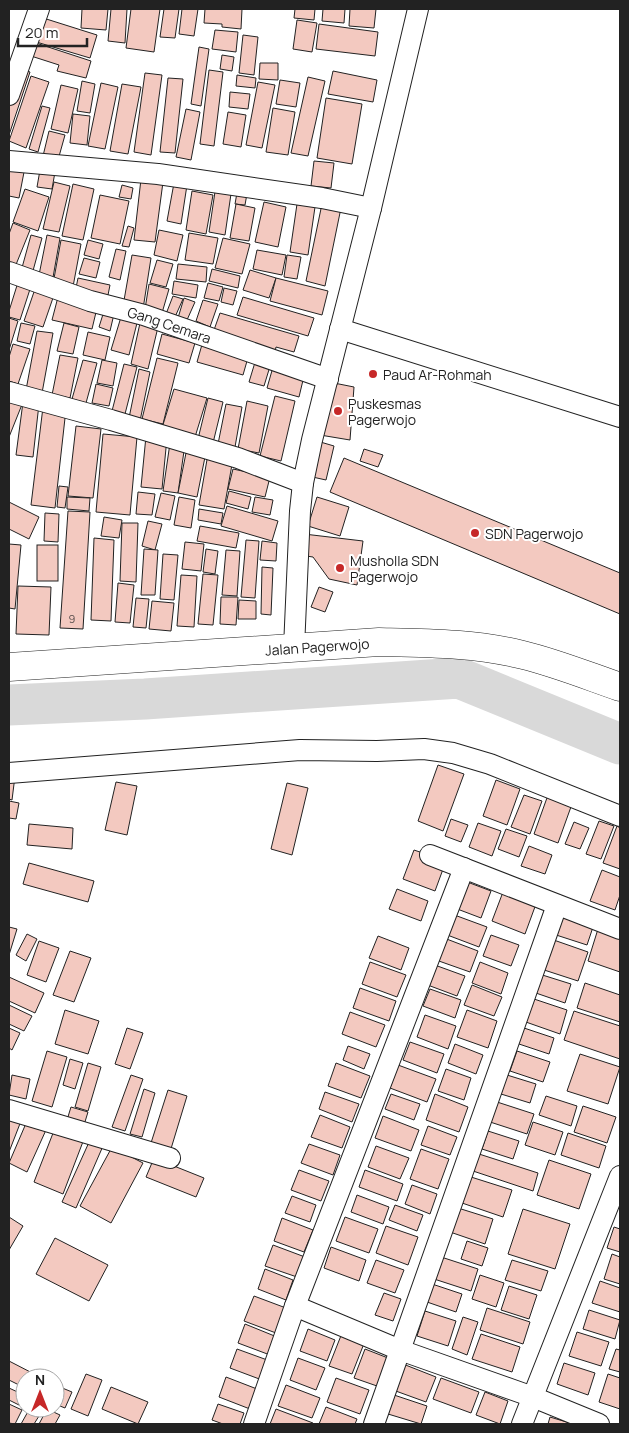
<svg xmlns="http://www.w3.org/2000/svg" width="629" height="1433" viewBox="0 0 629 1433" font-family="Manrope,sans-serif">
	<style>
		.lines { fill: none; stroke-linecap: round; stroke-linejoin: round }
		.river { stroke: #d9d9d9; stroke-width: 41 }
		.building { fill: #f3c9c0; stroke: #222 }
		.minor-casing { stroke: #222; stroke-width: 22 }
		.secondary-casing { stroke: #222; stroke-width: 29 }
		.minor { stroke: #fff; stroke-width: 20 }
		.secondary { stroke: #fff; stroke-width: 28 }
		.poi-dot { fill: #c62828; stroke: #fff; stroke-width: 2 }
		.labels { text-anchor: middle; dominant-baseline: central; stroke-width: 4; stroke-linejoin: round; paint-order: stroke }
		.number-label { font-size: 11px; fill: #564c4a }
		.street-label { font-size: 14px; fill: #222; stroke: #fff }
		.poi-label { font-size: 14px; fill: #222; stroke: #fff; text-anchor: start }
	</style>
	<rect width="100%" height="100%" fill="#fff"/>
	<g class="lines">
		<polyline class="river" points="9,705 145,699 459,678 620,744"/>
	</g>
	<g class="building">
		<polygon points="82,9 108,9 106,30 81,28"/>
		<polygon points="111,9 127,9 125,43 108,41"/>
		<polygon points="131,9 160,9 154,52 126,48"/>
		<polygon points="164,9 179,9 175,38 160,37"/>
		<polygon points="182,9 198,9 194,36 179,34"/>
		<polygon points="205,9 242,9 241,29 222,27 222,24 204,23"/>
		<polygon points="295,9 315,9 314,20 294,18"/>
		<polygon points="323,9 345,9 344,23 322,21"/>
		<polygon points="350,9 376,9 374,28 349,26"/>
		<polygon points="40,17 97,35 90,58 33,41"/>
		<polygon points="297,20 317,23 312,52 293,49"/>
		<polygon points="319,24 378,32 375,56 316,49"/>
		<polygon points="215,30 238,32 236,52 212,49"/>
		<polygon points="243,35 258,37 254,75 239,73"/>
		<polygon points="36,43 91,61 86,78 57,71 59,65 31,56"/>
		<polygon points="199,47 209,49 201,106 191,104"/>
		<polygon points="222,55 234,57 232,71 220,69"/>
		<polygon points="260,63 278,63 278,80 259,79"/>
		<polygon points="19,68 30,72 9,135 9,99"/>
		<polygon points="209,70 223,72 214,146 200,144"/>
		<polygon points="333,71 377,80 373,102 328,94"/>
		<polygon points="145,73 162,75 151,155 134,152"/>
		<polygon points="237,75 256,78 255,88 236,86"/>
		<polygon points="31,76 49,82 26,148 9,141"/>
		<polygon points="308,77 325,81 308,156 291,153"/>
		<polygon points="168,78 183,79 175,153 160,152"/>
		<polygon points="280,80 300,83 296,107 276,104"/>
		<polygon points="82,81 95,84 90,113 77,111"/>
		<polygon points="258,82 275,85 262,148 246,145"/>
		<polygon points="101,83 118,87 105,149 88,146"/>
		<polygon points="122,84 141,87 128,154 110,151"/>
		<polygon points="61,85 78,89 68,133 51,129"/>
		<polygon points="230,92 250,94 248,109 229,107"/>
		<polygon points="326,98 362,104 352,164 317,158"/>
		<polygon points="42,106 50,108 38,152 29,149"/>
		<polygon points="273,108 295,112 288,155 266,152"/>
		<polygon points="186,109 200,112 191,160 176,157"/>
		<polygon points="228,112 246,115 241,147 223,144"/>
		<polygon points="73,114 90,116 87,145 70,143"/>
		<polygon points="49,131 65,135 58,160 43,156"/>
		<polygon points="314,161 334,163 331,188 311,186"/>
		<polygon points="9,164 25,167 19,198 9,196"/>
		<polygon points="40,170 55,172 52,189 37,187"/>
		<polygon points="141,179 163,182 155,242 134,240"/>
		<polygon points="54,182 70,186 59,232 43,229"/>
		<polygon points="174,183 187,185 181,224 167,221"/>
		<polygon points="73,184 94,189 83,240 62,236"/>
		<polygon points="122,185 133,188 131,199 119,197"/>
		<polygon points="216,185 232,187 225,235 209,232"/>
		<polygon points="238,187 248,188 245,205 235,204"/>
		<polygon points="25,189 49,197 38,231 13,222"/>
		<polygon points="192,191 213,195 206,234 186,230"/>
		<polygon points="100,195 129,201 120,244 91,238"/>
		<polygon points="323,199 342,203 325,286 306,281"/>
		<polygon points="264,202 286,207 278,247 255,242"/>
		<polygon points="236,204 255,208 249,241 230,238"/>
		<polygon points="297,204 315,207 308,255 290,252"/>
		<polygon points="13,223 30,230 13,272 9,270 9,234"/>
		<polygon points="128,226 134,228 129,247 122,246"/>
		<polygon points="159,230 183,235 177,261 154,255"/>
		<polygon points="189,233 218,238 213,264 185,260"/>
		<polygon points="31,235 42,238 31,278 20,275"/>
		<polygon points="47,235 60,238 52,283 38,280"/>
		<polygon points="223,238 250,244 242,274 215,268"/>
		<polygon points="61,240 81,244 72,292 53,284"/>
		<polygon points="88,240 103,244 99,259 84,255"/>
		<polygon points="116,249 126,251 120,280 109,277"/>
		<polygon points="257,250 286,255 282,275 253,269"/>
		<polygon points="132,255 151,258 143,309 123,306"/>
		<polygon points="287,255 301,257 297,279 284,277"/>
		<polygon points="84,258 100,262 96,278 79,274"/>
		<polygon points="157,260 173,264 166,287 150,283"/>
		<polygon points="178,264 207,267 206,282 176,279"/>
		<polygon points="212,269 240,276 238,288 209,281"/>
		<polygon points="250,270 276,278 269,298 243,290"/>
		<polygon points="78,278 110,285 107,300 75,293"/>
		<polygon points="276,278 328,291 322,315 270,301"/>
		<polygon points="19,279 32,283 20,320 9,317 9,311"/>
		<polygon points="174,281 198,285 196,298 172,294"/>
		<polygon points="208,283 223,287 219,301 204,298"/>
		<polygon points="149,284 169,289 162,313 145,309"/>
		<polygon points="36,286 55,292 43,327 24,321"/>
		<polygon points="224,288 237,291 233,305 221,302"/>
		<polygon points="173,296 183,299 175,317 166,314"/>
		<polygon points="58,297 97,308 92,329 52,320"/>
		<polygon points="243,297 314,318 308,336 237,315"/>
		<polygon points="184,298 195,302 187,320 178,318"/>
		<polygon points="203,300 218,304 210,327 196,321"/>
		<polygon points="104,311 114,314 110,331 99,327"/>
		<polygon points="220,313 299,336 294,352 276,347 275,352 214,330"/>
		<polygon points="121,317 137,323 129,355 111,350"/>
		<polygon points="9,318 18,321 9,350"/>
		<polygon points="21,323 35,326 30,344 17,341"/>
		<polygon points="64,323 79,327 73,354 57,351"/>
		<polygon points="140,323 158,327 148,369 131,364"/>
		<polygon points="37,331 53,333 42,393 26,390"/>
		<polygon points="88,332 110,337 105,360 83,355"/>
		<polygon points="162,334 195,343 189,363 157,354"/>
		<polygon points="203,341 249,354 243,375 197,362"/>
		<polygon points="13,344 30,349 18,384 9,381 9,357"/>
		<polygon points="60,355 78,358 70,398 52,395"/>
		<polygon points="157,358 178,363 163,424 142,419"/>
		<polygon points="256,359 271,363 264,386 249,382"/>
		<polygon points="83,360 97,363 86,403 72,399"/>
		<polygon points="102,360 117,363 113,386 97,383"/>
		<polygon points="124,364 137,367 125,414 112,411"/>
		<polygon points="273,367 304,376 299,397 267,388"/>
		<polygon points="139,369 150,372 140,421 129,418"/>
		<polygon points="329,382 354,387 350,440 320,435"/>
		<polygon points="96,384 113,388 109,406 92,403"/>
		<polygon points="174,389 207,398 195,437 162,428"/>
		<polygon points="275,396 295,401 281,461 260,456"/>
		<polygon points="9,397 23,402 9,437"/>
		<polygon points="208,398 223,402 213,443 198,439"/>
		<polygon points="247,401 268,406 259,453 238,449"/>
		<polygon points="23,402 39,404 33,457 16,455"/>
		<polygon points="226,404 242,407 235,447 218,444"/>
		<polygon points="43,407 66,409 55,508 31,505"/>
		<polygon points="76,426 101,429 93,498 68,496"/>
		<polygon points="103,434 137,437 130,515 96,512"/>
		<polygon points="146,436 167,438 162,489 141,487"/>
		<polygon points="317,441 334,446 326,480 308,476"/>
		<polygon points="170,443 185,444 178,493 163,491"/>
		<polygon points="187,448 206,452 197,497 178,493"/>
		<polygon points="364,449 383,455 378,467 360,461"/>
		<polygon points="208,454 233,459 224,509 199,505"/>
		<polygon points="344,458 620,573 620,614 330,492"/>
		<polygon points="233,469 270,477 265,497 228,489"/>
		<polygon points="59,486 68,487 65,508 57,507"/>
		<polygon points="229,491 251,497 248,509 226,503"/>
		<polygon points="138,492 155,494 152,515 136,514"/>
		<polygon points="161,493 175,496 170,520 155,517"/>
		<polygon points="67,497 90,498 89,511 67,509"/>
		<polygon points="179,497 195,500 191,528 174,525"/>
		<polygon points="255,497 273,500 270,515 252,512"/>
		<polygon points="317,497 349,507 340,536 308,526"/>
		<polygon points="9,502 39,517 29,539 9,529"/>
		<polygon points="227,506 278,521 272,541 221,526"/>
		<polygon points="199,509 223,513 221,524 198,520"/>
		<polygon points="68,511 90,512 83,629 60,628"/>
		<polygon points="45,513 59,514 58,542 44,541"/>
		<polygon points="104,517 122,520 119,538 101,536"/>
		<polygon points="148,521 162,524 155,550 142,546"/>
		<polygon points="122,523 138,523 136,582 120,581"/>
		<polygon points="200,526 239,533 236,548 197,541"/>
		<polygon points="304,534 363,541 357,585 329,579 313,557 306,556"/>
		<polygon points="94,538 114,540 111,621 91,620"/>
		<polygon points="246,540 259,541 255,598 241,597"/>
		<polygon points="262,541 277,543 276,561 260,560"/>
		<polygon points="185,542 204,544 201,571 182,569"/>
		<polygon points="9,544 21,545 15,609 9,608"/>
		<rect x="37" y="545" width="21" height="36"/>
		<polygon points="144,549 158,550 155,595 141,595"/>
		<polygon points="206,549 218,551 215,574 203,572"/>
		<polygon points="226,550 240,551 237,596 222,595"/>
		<polygon points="163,554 178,555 174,600 160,599"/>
		<polygon points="262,567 273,568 271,615 261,614"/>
		<polygon points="203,574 218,575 213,625 198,624"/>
		<polygon points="181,575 197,576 194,627 177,626"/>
		<polygon points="118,583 134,585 130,623 115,622"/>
		<polygon points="18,586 51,587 49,635 16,634"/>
		<polygon points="319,587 333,592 325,612 311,607"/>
		<polygon points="221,597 238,597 236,625 220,624"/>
		<polygon points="136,598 149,599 146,628 133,627"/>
		<polygon points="239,600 256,601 256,619 238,619"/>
		<polygon points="152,601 174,603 171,631 149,629"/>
		<polygon points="438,765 464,774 443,831 418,821"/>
		<polygon points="9,775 15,776 12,800 9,799"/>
		<polygon points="496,780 520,789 507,825 483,816"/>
		<polygon points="116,782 137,786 127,835 105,830"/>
		<polygon points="287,783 308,788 292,855 271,849"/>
		<polygon points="524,795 542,801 530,834 511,827"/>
		<polygon points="548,795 572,804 558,843 534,834"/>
		<polygon points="9,801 19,803 16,819 9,818"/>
		<polygon points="451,819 468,825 461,842 445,836"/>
		<polygon points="599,821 614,826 601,859 586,854"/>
		<polygon points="574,822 589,828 580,849 565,844"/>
		<polygon points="478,823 501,831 492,856 469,847"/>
		<polygon points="29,824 73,828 72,849 27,845"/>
		<polygon points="617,826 620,828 620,869 603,863"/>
		<polygon points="506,829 527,836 519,857 498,849"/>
		<polygon points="529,846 552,855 545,874 521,866"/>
		<polygon points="414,850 446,861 435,891 403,879"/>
		<polygon points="29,863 94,881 88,902 23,884"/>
		<polygon points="602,870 620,877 620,895 615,910 590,901"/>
		<polygon points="462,880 491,891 481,918 452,907"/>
		<polygon points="397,889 428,901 421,921 389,909"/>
		<polygon points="503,892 536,904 525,934 492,921"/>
		<polygon points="449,913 487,927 479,947 442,933"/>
		<polygon points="556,915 593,927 587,945 550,933"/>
		<polygon points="9,927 17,929 9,955"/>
		<polygon points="598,929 620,937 620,972 588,961"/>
		<polygon points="27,934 37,939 26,961 16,955"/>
		<polygon points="491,935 519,945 511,966 483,956"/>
		<polygon points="378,936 409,948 401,970 369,958"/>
		<polygon points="444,938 478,951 470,972 436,960"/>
		<polygon points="548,938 588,952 578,981 538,968"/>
		<polygon points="39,941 59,948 46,982 27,975"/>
		<polygon points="70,951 91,958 74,1002 53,995"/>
		<polygon points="370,962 406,975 397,997 362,984"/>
		<polygon points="480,962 508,973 501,994 472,983"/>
		<polygon points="432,964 465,976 457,996 425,984"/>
		<polygon points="536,973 571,984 565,1003 530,991"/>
		<polygon points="9,977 44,993 35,1013 9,1001"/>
		<polygon points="585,983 620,995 620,1022 577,1008"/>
		<polygon points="472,985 502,997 494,1016 464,1005"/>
		<polygon points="360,988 396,1001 389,1021 353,1008"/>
		<polygon points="430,989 461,1000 455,1018 423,1006"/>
		<polygon points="531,998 567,1010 560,1034 523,1021"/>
		<polygon points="9,1005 32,1016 24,1031 9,1024"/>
		<polygon points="65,1010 99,1021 88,1054 55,1044"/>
		<polygon points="467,1010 497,1021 488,1048 457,1037"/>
		<polygon points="574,1011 620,1026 620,1059 564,1040"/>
		<polygon points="350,1012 385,1025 376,1047 342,1034"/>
		<polygon points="425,1015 456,1026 448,1049 417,1037"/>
		<polygon points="518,1026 554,1038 549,1054 513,1042"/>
		<polygon points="9,1028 20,1033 12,1050 9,1048"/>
		<polygon points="127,1028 143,1033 130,1069 115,1064"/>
		<polygon points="410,1042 444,1054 437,1073 403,1060"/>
		<polygon points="455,1044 483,1055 476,1074 448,1063"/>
		<polygon points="348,1046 370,1054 364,1069 343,1060"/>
		<polygon points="47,1051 67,1057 52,1107 32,1101"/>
		<polygon points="517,1051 550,1062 543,1082 510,1071"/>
		<polygon points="580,1054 620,1067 608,1104 567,1091"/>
		<polygon points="70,1059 83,1063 75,1089 63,1085"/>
		<polygon points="88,1063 101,1067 88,1111 75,1107"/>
		<polygon points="336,1063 370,1076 361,1098 328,1086"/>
		<polygon points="398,1065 436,1079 427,1102 390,1088"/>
		<polygon points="446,1069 471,1078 464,1100 438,1091"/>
		<polygon points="12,1075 30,1079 26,1099 9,1095"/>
		<polygon points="131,1075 143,1079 125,1131 112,1127"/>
		<polygon points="507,1075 536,1084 530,1103 501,1094"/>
		<polygon points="144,1089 155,1093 142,1137 130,1134"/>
		<polygon points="168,1090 187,1096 170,1152 150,1146"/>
		<polygon points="325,1092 359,1104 352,1122 319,1109"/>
		<polygon points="391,1094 420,1104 414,1120 385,1109"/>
		<polygon points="435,1094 468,1107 459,1132 426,1120"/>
		<polygon points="546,1096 577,1106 571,1126 539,1115"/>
		<polygon points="494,1101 534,1114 527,1134 487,1121"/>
		<polygon points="583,1106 616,1117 607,1143 574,1132"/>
		<polygon points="71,1107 88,1112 84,1125 67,1120"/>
		<polygon points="320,1115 350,1127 342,1148 311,1137"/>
		<polygon points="9,1116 21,1121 9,1152"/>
		<polygon points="383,1116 419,1130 411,1151 375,1138"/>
		<polygon points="27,1121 46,1130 27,1172 9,1163"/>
		<polygon points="533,1122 563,1132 555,1155 525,1145"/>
		<polygon points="428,1126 457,1137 450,1155 421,1145"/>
		<polygon points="55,1128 84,1139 63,1194 34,1182"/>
		<polygon points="488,1131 519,1141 513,1159 482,1149"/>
		<polygon points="568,1133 606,1146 599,1168 561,1155"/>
		<polygon points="90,1140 103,1146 76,1208 62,1202"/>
		<polygon points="309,1144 340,1155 333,1175 301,1163"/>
		<polygon points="376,1146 409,1158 400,1179 368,1167"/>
		<polygon points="112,1147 143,1163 111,1223 80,1206"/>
		<polygon points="421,1149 449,1159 438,1189 410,1179"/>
		<polygon points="479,1154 538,1173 533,1191 473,1171"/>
		<polygon points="154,1158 204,1178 196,1197 146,1177"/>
		<polygon points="549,1160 591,1174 579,1209 537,1195"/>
		<polygon points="299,1170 329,1181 321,1201 291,1190"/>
		<polygon points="365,1170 403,1184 397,1201 359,1187"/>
		<polygon points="471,1177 512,1190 503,1217 462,1203"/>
		<polygon points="412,1185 437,1194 430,1214 405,1204"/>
		<polygon points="357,1195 389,1207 383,1224 351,1212"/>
		<polygon points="292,1196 316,1205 310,1222 285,1213"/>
		<polygon points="395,1205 423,1215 417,1231 389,1220"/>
		<polygon points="458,1208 493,1219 485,1244 450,1232"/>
		<polygon points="523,1209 570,1224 555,1269 508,1254"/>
		<polygon points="9,1217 23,1226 9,1250"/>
		<polygon points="345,1217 378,1229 369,1253 336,1241"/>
		<polygon points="282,1218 313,1230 304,1252 274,1241"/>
		<polygon points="386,1226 418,1237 408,1265 376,1253"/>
		<polygon points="614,1227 620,1229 620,1252 607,1248"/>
		<polygon points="55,1238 108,1265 89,1301 36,1274"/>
		<polygon points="467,1241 488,1248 482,1266 461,1259"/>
		<polygon points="273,1245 305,1257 297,1277 265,1266"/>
		<polygon points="331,1247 366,1260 359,1281 324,1268"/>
		<polygon points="612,1254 620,1257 620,1284 604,1279"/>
		<polygon points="438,1256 478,1269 471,1291 431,1278"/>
		<polygon points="376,1260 404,1270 395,1293 367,1283"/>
		<polygon points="512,1260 548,1271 541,1291 505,1280"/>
		<polygon points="265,1269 293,1280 286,1300 258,1289"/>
		<polygon points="480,1275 504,1283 496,1307 472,1299"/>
		<polygon points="600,1281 620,1288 620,1312 592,1303"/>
		<polygon points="432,1284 462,1294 456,1312 427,1302"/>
		<polygon points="509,1286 537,1295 529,1319 501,1310"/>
		<polygon points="384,1293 401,1299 393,1321 375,1315"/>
		<polygon points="254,1296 286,1308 276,1333 244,1321"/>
		<polygon points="487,1308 530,1322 523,1344 480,1330"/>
		<polygon points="589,1310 620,1320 615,1339 583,1329"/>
		<polygon points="425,1311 456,1321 448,1346 417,1336"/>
		<polygon points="463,1317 478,1322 467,1355 452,1349"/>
		<polygon points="245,1324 277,1337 270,1355 238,1343"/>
		<polygon points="308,1329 335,1340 327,1361 300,1351"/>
		<polygon points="577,1332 609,1342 601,1366 569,1356"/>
		<polygon points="342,1333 365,1341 352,1374 329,1366"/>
		<polygon points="481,1334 520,1347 512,1372 472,1359"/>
		<polygon points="237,1349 270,1361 262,1380 230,1368"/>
		<polygon points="365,1349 388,1358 377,1386 354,1378"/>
		<polygon points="616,1349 620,1350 620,1372 609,1369"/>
		<polygon points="298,1358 325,1368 316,1390 290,1380"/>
		<polygon points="9,1361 40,1377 39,1378 25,1378 25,1388 9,1380"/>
		<polygon points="564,1363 595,1373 588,1395 557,1384"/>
		<polygon points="403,1364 436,1377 426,1402 393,1390"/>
		<polygon points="86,1374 102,1380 88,1416 71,1409"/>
		<polygon points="608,1374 620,1378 620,1409 599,1402"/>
		<polygon points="226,1377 257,1389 250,1409 219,1397"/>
		<polygon points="336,1378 369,1390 360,1414 327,1402"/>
		<polygon points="441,1378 479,1392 471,1413 433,1399"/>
		<polygon points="55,1385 72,1392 65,1408 55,1404"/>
		<polygon points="286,1385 320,1398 312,1418 278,1406"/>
		<polygon points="111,1387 148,1402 138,1424 102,1409"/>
		<polygon points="9,1388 24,1395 19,1405 9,1400"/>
		<polygon points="485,1392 508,1401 500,1424 476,1415"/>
		<polygon points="394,1395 427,1406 421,1424 388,1414"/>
		<polygon points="9,1404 22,1410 15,1424 9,1423"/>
		<polygon points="218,1404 244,1413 240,1424 223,1424 212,1420"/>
		<polygon points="326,1407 357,1419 355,1424 319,1424"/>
		<polygon points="30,1408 44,1408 34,1424 21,1424"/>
		<polygon points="47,1409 60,1415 55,1424 39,1424"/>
		<polygon points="276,1409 313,1423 312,1424 270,1424"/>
		<polygon points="550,1417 573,1424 548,1424"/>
	</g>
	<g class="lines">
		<g class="minor-casing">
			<g id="minor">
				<polyline points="9,95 39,9"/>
				<polyline points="9,161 158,174 322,198 371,208"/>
				<path id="s1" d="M9 272 90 301 144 315 328 379"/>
				<polyline points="340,329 620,417"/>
				<polyline points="9,392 111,420 238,458 303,483"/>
				<polyline points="294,648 300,511 303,483 312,440 371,208 418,9"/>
				<polyline points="9,773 300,750 377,751 424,749 453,753 490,764 620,816"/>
				<polyline points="430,855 620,929"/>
				<polyline points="9,1110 170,1158"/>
				<polyline points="295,1306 400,1350 533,1397 599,1424"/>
				<polyline points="254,1424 295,1306 464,868"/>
				<polyline points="374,1424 557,905"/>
				<polyline points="522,1424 620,1176"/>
			</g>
		</g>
		<g class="secondary-casing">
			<g id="secondary">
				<path id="s2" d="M9 667 379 642C427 643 475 643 523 655 556 663 588 676 620 687"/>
			</g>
		</g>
		<use href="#minor" class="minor"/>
		<use href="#secondary" class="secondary"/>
	</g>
	<g class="poi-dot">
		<circle cx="373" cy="374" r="5"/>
		<circle cx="338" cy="411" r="5"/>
		<circle cx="475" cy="533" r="5"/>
		<circle cx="340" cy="568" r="5"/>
	</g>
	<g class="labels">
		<g class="number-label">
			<text x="72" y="618">9</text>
		</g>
		<g class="street-label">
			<text stroke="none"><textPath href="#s1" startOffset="169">Gang Cemara</textPath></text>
			<text stroke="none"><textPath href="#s2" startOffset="309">Jalan Pagerwojo</textPath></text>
		</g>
		<g class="poi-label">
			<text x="383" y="374">Paud Ar-Rohmah</text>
			<text x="348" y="403">Puskesmas<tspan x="348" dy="16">Pagerwojo</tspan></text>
			<text x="485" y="533">SDN Pagerwojo</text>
			<text x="350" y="560">Musholla SDN<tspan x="350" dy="16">Pagerwojo</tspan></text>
		</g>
	</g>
	<rect width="629" height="1433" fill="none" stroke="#222222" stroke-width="20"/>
	<g transform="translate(40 1393)"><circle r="24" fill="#ffffff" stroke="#a7a7a7"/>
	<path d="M0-4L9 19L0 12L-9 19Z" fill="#c62828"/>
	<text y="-8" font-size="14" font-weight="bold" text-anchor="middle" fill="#222222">N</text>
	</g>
	<path d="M18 38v8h69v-8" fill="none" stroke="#222222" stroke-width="2.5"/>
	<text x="25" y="38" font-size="15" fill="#222222" stroke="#ffffff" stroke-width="4" paint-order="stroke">20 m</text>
</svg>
